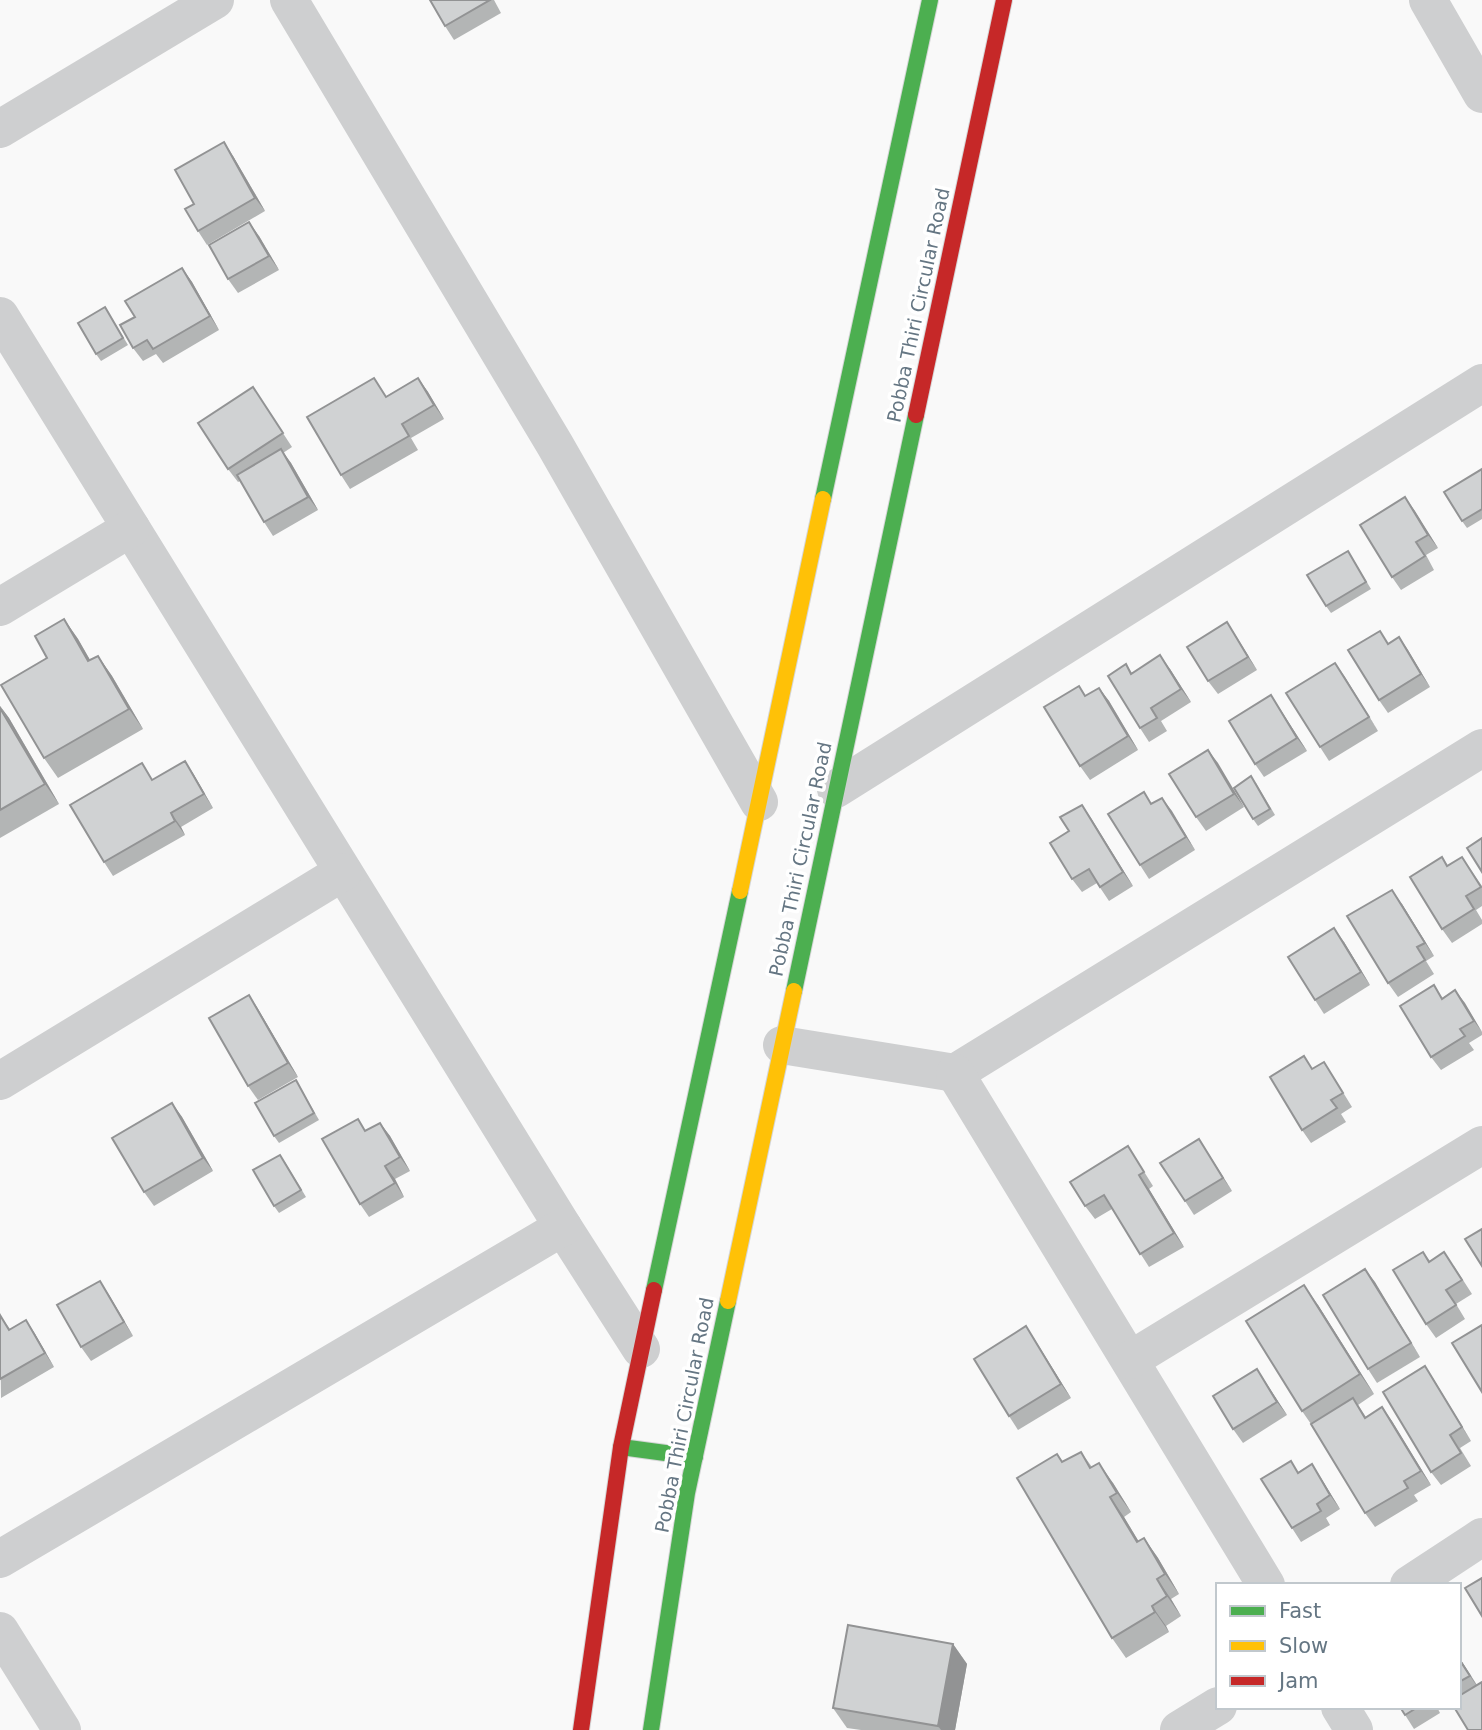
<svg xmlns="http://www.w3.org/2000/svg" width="1482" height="1730" viewBox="0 0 1482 1730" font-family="'DejaVu Sans',sans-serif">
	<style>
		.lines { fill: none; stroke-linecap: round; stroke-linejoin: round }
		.fast-casing { stroke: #d5d6d7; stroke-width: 18 }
		.slow-casing { stroke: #d5d6d7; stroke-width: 18 }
		.jam-casing { stroke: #d5d6d7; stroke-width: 18 }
		.street { stroke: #cecfd0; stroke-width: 38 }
		.fast { stroke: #4caf50; stroke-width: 16 }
		.slow { stroke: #ffc107; stroke-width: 16 }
		.jam { stroke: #c62828; stroke-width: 16 }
		.wall { fill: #b3b5b5 }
		.shaded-wall { fill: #929394 }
		.building { fill: #d0d2d3; stroke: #929394; stroke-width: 2 }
		.labels { text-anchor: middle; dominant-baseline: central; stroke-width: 7; stroke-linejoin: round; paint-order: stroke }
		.street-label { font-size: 19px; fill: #657683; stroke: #fff }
	</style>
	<rect width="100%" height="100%" fill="#f9f9f9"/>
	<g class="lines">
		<g class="fast-casing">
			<g id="fast">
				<polyline points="823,499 930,0"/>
				<polyline points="794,991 916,415"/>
				<polyline points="654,1290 740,891"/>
				<polyline points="621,1447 695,1457"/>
				<polyline points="651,1730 687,1493 728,1301"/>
			</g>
		</g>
		<g class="slow-casing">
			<g id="slow">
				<polyline points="740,891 823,499"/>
				<polyline points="728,1301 794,991"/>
			</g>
		</g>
		<g class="jam-casing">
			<g id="jam">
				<polyline points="916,415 1004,0"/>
				<polyline points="581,1730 621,1447 654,1290"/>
			</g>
		</g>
		<g class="street">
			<polyline points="289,0 555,445 759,802"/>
			<polyline points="1428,0 1482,94"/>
			<polyline points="0,129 215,0"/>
			<polyline points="0,316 563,1227 641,1349"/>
			<polyline points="0,607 131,528"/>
			<polyline points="836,789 1482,383"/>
			<polyline points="782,1045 955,1073 1482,748"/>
			<polyline points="955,1073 1266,1585"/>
			<polyline points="0,1081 343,872"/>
			<polyline points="1130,1360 1482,1145"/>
			<polyline points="0,1559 563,1227"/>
			<polyline points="1409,1585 1482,1537"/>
			<polyline points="0,1631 62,1730"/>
			<polyline points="1340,1707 1354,1730"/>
			<polyline points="1179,1730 1218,1706"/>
		</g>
		<use href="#fast" class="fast"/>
		<use href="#slow" class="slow"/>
		<use href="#jam" class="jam"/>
	</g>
	<g class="wall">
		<polygon points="430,0 494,0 501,13 454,40 445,26"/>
		<polygon points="233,156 265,211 207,245 198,231 194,204"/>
		<polygon points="259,236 279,270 238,293 228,279"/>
		<polygon points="182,268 192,282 219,330 163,363 156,354 143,361 133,348 135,317"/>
		<polygon points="105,307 128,345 101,361 96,354"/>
		<polygon points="418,378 428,392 444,419 411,438 418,450 350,489 341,475 387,396"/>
		<polygon points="262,401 292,447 283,453 291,463 318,510 273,536 264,522 240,481 238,482 228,469"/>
		<polygon points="1482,469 1482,519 1467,528 1462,521"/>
		<polygon points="1405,497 1438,548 1426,555 1434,570 1401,590 1392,577"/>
		<polygon points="1348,551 1371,589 1331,613 1326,606"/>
		<polygon points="64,619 78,639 90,660 98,656 112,676 143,729 58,778 44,758"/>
		<polygon points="1227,622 1257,670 1218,694 1208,681"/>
		<polygon points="1399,637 1430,687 1388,713 1379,700 1389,643"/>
		<polygon points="1335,663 1378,731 1329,761 1320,747"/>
		<polygon points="1126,664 1132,673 1170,669 1191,702 1161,721 1167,731 1149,742 1140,728"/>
		<polygon points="1079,686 1086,696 1099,688 1109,701 1138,750 1090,780 1080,766"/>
		<polygon points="0,706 9,718 59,804 0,838"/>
		<polygon points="1280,709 1307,751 1264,777 1255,764"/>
		<polygon points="1208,750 1244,807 1206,831 1196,817"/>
		<polygon points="185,761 194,775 213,808 181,827 185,835 113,876 104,862"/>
		<polygon points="1256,783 1275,815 1258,826 1253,819"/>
		<polygon points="1162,798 1195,850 1149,879 1140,865 1152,804"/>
		<polygon points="1082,805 1133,886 1109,901 1097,883 1082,892 1072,879 1069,831"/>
		<polygon points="1442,857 1448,866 1462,857 1482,886 1482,906 1476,910 1482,920 1482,924 1452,943 1442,929"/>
		<polygon points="1402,904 1434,956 1426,961 1434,974 1398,997 1388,983"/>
		<polygon points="1344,942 1370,985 1324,1014 1315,1000"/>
		<polygon points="1434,985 1442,998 1455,990 1482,1032 1482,1035 1469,1043 1474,1050 1441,1070 1431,1057"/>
		<polygon points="249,995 258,1009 298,1077 258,1100 248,1086"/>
		<polygon points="1313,1069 1333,1076 1352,1107 1341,1114 1346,1122 1311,1143 1302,1130"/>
		<polygon points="296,1080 319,1120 279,1143 274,1136"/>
		<polygon points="172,1103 182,1117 213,1171 154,1206 144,1192"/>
		<polygon points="380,1123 390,1136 410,1171 395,1179 404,1197 369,1217 360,1204 366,1130"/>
		<polygon points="1199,1139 1232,1191 1194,1215 1185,1201"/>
		<polygon points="1128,1146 1153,1186 1149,1189 1184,1247 1149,1267 1112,1209 1095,1219 1085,1206"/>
		<polygon points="285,1162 306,1197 279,1213 274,1206"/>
		<polygon points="1423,1252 1430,1261 1454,1266 1472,1294 1456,1304 1465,1319 1436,1338 1426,1324"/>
		<polygon points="1365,1269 1420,1357 1377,1383 1368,1369"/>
		<polygon points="109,1295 133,1336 91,1361 81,1347"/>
		<polygon points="1318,1305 1374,1394 1358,1405 1366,1417 1382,1407 1431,1485 1414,1495 1418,1501 1375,1527 1365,1513 1311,1424 1302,1411"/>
		<polygon points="0,1315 10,1329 26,1320 35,1334 54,1367 1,1398"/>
		<polygon points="1026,1326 1071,1398 1018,1430 1009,1416"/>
		<polygon points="1257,1369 1287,1415 1243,1443 1233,1429"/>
		<polygon points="1434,1380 1471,1441 1460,1448 1471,1466 1441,1485 1431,1472"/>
		<polygon points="1081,1452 1092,1467 1113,1483 1131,1512 1124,1517 1139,1542 1144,1538 1158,1558 1179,1594 1171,1599 1181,1616 1166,1626 1169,1632 1126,1658 1112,1638 1057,1454 1063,1462"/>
		<polygon points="1312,1464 1340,1509 1326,1518 1330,1525 1301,1542 1292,1528 1298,1472"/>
		<polygon points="953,1644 967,1664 955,1730 861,1730 847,1728 833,1708"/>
		<polygon points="1459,1657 1477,1685 1459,1707"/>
		<polygon points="1400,1707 1437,1707 1440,1713 1414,1729"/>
	</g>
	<g class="shaded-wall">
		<polygon points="224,142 233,156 265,211 255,198"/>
		<polygon points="249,222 259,236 279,270 269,256"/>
		<polygon points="182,268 192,282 219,330 210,316"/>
		<polygon points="418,378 428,392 444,419 434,405"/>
		<polygon points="281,449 291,463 318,510 308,497"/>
		<polygon points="1405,497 1415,511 1438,548 1428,535"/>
		<polygon points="64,619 78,639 102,681 88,661"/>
		<polygon points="1227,622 1236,636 1257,670 1248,657"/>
		<polygon points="1399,637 1408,650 1430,687 1421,674"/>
		<polygon points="1160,655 1170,669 1191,702 1181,689"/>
		<polygon points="98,656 112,676 143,729 129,709"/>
		<polygon points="1335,663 1345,677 1378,731 1369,717"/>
		<polygon points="1099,688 1109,701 1138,750 1128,736"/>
		<polygon points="1271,695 1307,751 1297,738"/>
		<polygon points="0,706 9,718 59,804 45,784"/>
		<polygon points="1208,750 1218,763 1244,807 1234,794"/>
		<polygon points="185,761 194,775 213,808 204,794"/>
		<polygon points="1162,798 1172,811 1195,850 1186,837"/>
		<polygon points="1082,805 1091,818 1133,886 1123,872"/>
		<polygon points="171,813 181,827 185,835 175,821"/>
		<polygon points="1392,890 1402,904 1434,956 1425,943"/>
		<polygon points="1334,928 1344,942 1370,985 1361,972"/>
		<polygon points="1455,990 1465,1003 1482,1032 1474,1021"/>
		<polygon points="249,995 258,1009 298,1077 288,1063"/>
		<polygon points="172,1103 182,1117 213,1171 203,1158"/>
		<polygon points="380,1123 390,1136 410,1171 400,1157"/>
		<polygon points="1199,1139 1208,1153 1232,1191 1223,1178"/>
		<polygon points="385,1166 395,1179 404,1197 395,1183"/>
		<polygon points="1139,1175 1149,1189 1184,1247 1174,1233"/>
		<polygon points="1365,1269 1375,1282 1420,1357 1411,1343"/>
		<polygon points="100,1281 109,1295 133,1336 124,1322"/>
		<polygon points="1304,1285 1318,1305 1374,1394 1360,1374"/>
		<polygon points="26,1320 35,1334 54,1367 45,1353"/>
		<polygon points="1026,1326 1035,1340 1071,1398 1061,1384"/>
		<polygon points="1425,1366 1434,1380 1471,1441 1462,1427"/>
		<polygon points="1257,1369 1266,1383 1287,1415 1277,1402"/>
		<polygon points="1382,1407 1392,1421 1431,1485 1421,1471"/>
		<polygon points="1099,1463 1113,1483 1131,1512 1117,1493"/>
		<polygon points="1312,1464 1321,1478 1340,1509 1330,1495"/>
		<polygon points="1110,1497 1124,1517 1151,1562 1137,1542"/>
		<polygon points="1144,1538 1158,1558 1179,1594 1165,1574"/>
		<polygon points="1157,1579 1171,1599 1181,1616 1167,1596"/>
		<polygon points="1152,1606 1166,1626 1169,1632 1155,1612"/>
		<polygon points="953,1644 967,1664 955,1730 941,1730 938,1726"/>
		<polygon points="1459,1657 1479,1689 1470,1676 1459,1659"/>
	</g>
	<g class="building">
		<polygon points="430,0 490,0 445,26"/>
		<polygon points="224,142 255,198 198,231 185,209 194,204 175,170"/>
		<polygon points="249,222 269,256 228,279 209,245"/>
		<polygon points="182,268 210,316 153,349 147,340 133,348 120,325 135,317 125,301"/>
		<polygon points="105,307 123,338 96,354 78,323"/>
		<polygon points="374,378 386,397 418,378 434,405 402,424 409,436 341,475 307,417"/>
		<polygon points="253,387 283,433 228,469 198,423"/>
		<polygon points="281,449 308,497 264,522 237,475"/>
		<polygon points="1482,469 1482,509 1462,521 1444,492"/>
		<polygon points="1405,497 1428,535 1416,542 1425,556 1392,577 1360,525"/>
		<polygon points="1348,551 1366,582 1326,606 1307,575"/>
		<polygon points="64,619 88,661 98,656 129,709 44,758 1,685 47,658 35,636"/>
		<polygon points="1227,622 1248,657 1208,681 1187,647"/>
		<polygon points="1380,631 1388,644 1399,637 1421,674 1379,700 1348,650"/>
		<polygon points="1160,655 1181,689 1151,708 1157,718 1140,728 1108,676 1126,664 1131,674"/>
		<polygon points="1335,663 1369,717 1320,747 1286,693"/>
		<polygon points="1079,686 1085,696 1099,688 1128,736 1080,766 1044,707"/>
		<polygon points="1271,695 1297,738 1255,764 1229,721"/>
		<polygon points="0,708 45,784 0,810"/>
		<polygon points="1208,750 1234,794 1196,817 1169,774"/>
		<polygon points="185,761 204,794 171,813 175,821 104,862 70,805 142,763 152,780"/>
		<polygon points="1251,776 1270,809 1253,819 1234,788"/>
		<polygon points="1144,792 1151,804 1162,798 1186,837 1140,865 1108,814"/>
		<polygon points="1082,805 1123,872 1100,887 1089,869 1072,879 1050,843 1069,831 1060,817"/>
		<polygon points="1482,838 1482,872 1467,848"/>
		<polygon points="1442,857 1447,866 1462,857 1481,887 1466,896 1474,909 1442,929 1410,877"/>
		<polygon points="1392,890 1425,943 1417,947 1425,960 1388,983 1347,916"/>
		<polygon points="1334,928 1361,972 1315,1000 1288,957"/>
		<polygon points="1434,985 1442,999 1455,990 1474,1021 1460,1029 1465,1036 1431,1057 1400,1006"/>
		<polygon points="249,995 288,1063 248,1086 209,1018"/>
		<polygon points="1304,1056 1312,1069 1324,1062 1343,1093 1331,1100 1337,1108 1302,1130 1270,1077"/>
		<polygon points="296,1080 314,1113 274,1136 255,1103"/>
		<polygon points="172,1103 203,1158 144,1192 112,1138"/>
		<polygon points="358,1119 365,1131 380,1123 400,1157 385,1166 395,1183 360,1204 322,1139"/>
		<polygon points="1199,1139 1223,1178 1185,1201 1160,1163"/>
		<polygon points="1128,1146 1144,1172 1139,1175 1174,1233 1140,1254 1104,1195 1085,1206 1070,1182"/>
		<polygon points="280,1155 301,1190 274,1206 253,1170"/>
		<polygon points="1482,1229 1482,1266 1465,1239"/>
		<polygon points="1423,1252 1429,1262 1444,1252 1462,1280 1446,1290 1456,1305 1426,1324 1393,1270"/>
		<polygon points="1365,1269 1411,1343 1368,1369 1323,1295"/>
		<polygon points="100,1281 124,1322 81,1347 57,1305"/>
		<polygon points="1304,1285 1360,1374 1302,1411 1246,1321"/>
		<polygon points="0,1315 9,1330 26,1320 45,1353 0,1379"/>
		<polygon points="1482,1325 1482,1392 1452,1343"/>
		<polygon points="1026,1326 1061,1384 1009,1416 974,1359"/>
		<polygon points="1425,1366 1462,1427 1450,1435 1461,1453 1431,1472 1383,1392"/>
		<polygon points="1257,1369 1277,1402 1233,1429 1213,1396"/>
		<polygon points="1353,1398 1365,1418 1382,1407 1421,1471 1404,1481 1408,1488 1365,1513 1311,1424"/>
		<polygon points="1081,1452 1090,1468 1099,1463 1117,1493 1110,1497 1137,1542 1144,1538 1165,1574 1157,1579 1167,1596 1152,1606 1155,1612 1112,1638 1017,1478 1057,1454 1062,1462"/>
		<polygon points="1291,1461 1298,1473 1312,1464 1330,1495 1317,1504 1321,1511 1292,1528 1261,1479"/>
		<polygon points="1482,1578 1482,1616 1465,1588"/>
		<polygon points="848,1625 953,1644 938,1726 833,1708"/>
		<polygon points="1459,1659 1470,1676 1459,1682"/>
		<polygon points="1482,1682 1482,1730 1468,1730 1454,1707 1459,1707 1459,1696"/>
		<polygon points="1400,1707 1418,1707 1405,1715"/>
	</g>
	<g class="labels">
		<g class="street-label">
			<text transform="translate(918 305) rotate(-78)">Pobba Thiri Circular Road</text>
			<text transform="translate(800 859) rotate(-78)">Pobba Thiri Circular Road</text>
			<text transform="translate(684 1415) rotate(-79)">Pobba Thiri Circular Road</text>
		</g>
	</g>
	<rect x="1216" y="1583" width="245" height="126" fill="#ffffff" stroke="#c1c8cd" stroke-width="2"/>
	<rect x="1230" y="1606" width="35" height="10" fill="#4caf50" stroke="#c1c8cd" stroke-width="2"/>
	<text x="1279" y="1618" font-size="21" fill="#657683">Fast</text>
	<rect x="1230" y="1641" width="35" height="10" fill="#ffc107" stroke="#c1c8cd" stroke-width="2"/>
	<text x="1279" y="1653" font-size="21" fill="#657683">Slow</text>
	<rect x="1230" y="1676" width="35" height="10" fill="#c62828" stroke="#c1c8cd" stroke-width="2"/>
	<text x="1279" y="1688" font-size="21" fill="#657683">Jam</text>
</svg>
